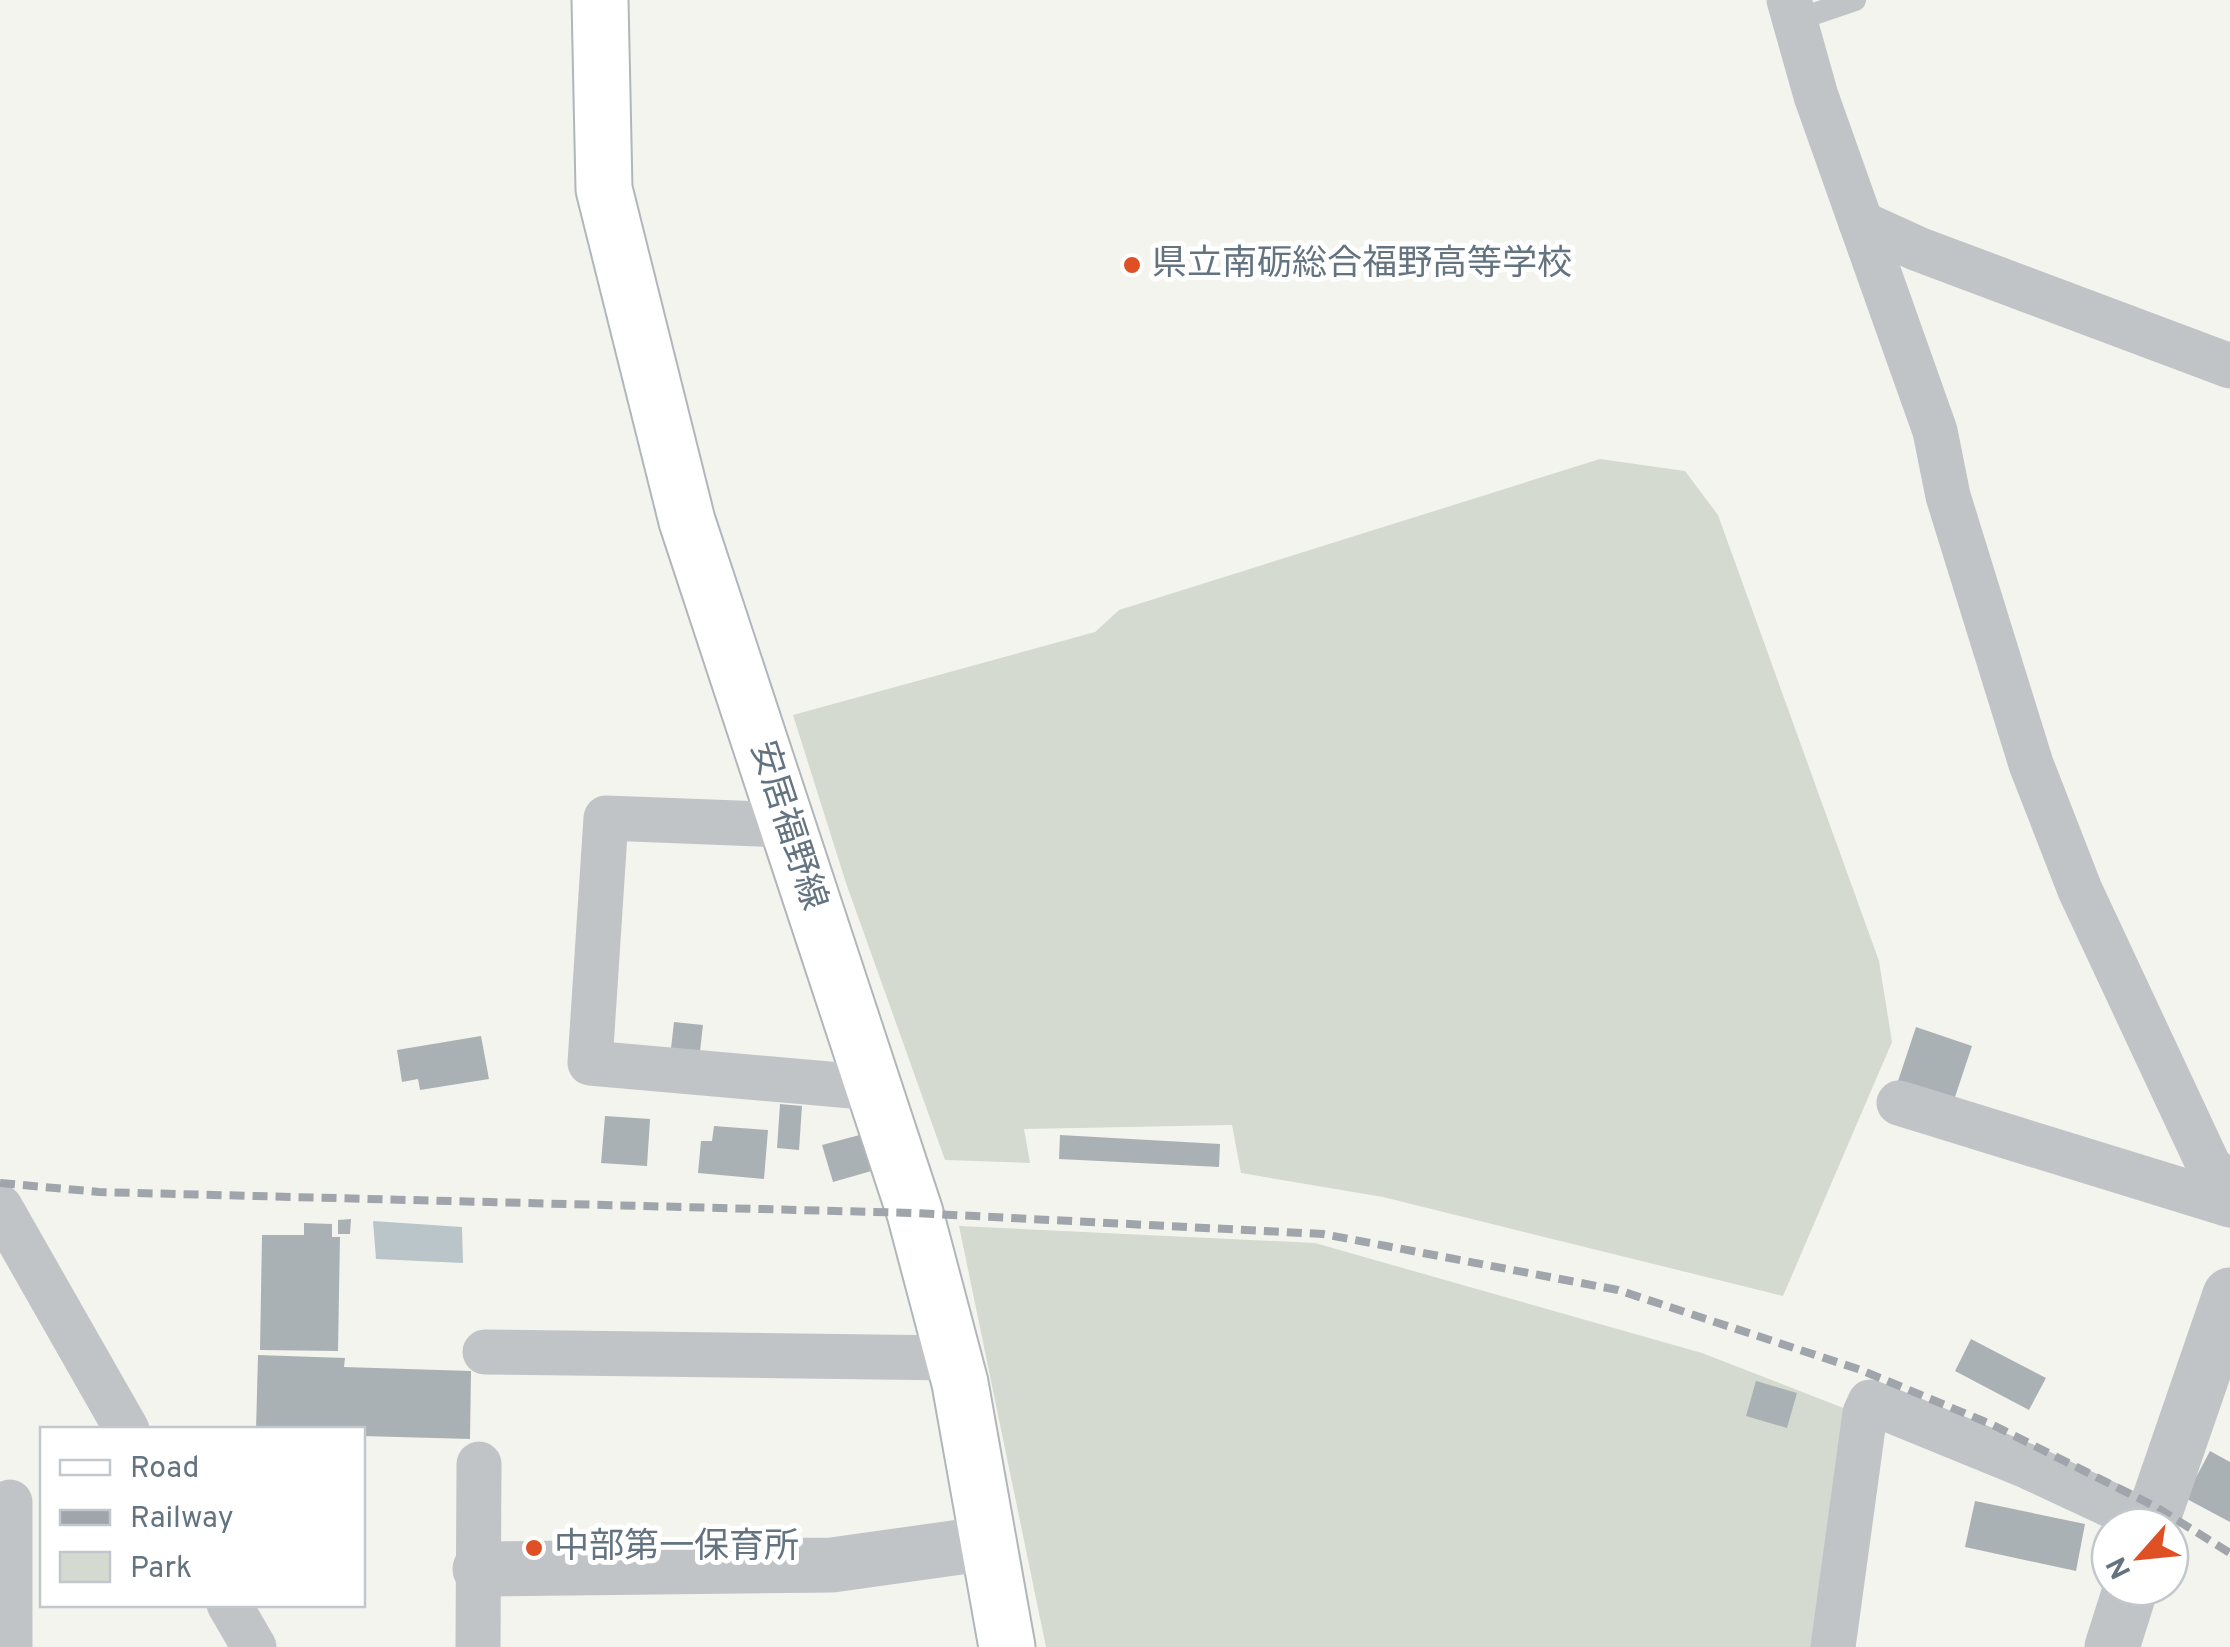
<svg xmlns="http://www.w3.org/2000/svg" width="2230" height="1647" viewBox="0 0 2230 1647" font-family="Overpass,'Noto Sans JP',sans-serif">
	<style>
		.green { fill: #d4dad0 }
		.water { fill: #bac5ca }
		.building { fill: #aab1b5 }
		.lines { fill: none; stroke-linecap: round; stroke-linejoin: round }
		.secondary-casing { stroke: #b1b6ba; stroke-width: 59 }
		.service { stroke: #c1c4c7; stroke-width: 22 }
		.minor { stroke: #c1c4c7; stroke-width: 45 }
		.tertiary { stroke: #c1c4c7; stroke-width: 55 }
		.secondary { stroke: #fff; stroke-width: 55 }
		.rail { stroke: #9fa5aa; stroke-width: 8; stroke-dasharray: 15 8; stroke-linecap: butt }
		.poi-dot { fill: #df5124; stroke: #fff; stroke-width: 4 }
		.labels { text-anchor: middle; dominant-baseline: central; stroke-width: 10; stroke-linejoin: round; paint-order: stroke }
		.poi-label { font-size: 35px; fill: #637380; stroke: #fff; text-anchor: start }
		.street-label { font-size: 35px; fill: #637380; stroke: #fff }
	</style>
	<rect width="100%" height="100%" fill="#f4f4ef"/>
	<g class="green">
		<polygon points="1600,459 1685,471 1718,515 1879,961 1892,1042 1783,1296 1383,1197 1241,1173 1232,1125 1024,1129 1030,1163 945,1160 846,883 793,715 1095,632 1119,610"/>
		<polygon points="959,1226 1315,1243 1702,1353 1846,1409 1823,1647 1046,1647"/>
	</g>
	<polygon class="water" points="373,1221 462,1227 463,1263 376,1259"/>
	<g class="building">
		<polygon points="674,1022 703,1025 699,1060 670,1057"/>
		<polygon points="1916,1027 1972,1046 1953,1103 1897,1084"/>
		<polygon points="481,1036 489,1079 420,1090 418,1079 402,1082 397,1050"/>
		<polygon points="780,1104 802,1106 799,1150 777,1148"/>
		<polygon points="605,1116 650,1119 647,1166 601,1163"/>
		<polygon points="714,1126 768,1130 764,1179 698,1173 701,1141 712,1141"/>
		<polygon points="871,1132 882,1168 833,1182 822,1145"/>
		<polygon points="1060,1135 1220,1144 1219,1167 1059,1159"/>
		<polygon points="351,1219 350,1234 338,1234 338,1220"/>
		<polygon points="304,1223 332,1224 332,1237 340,1237 338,1351 260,1350 262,1235 304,1235"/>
		<polygon points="1971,1339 2046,1378 2029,1410 1955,1371"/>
		<polygon points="258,1355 345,1358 344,1367 471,1371 470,1439 362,1436 362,1430 256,1430"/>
		<polygon points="1756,1381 1797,1393 1787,1428 1746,1416"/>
		<polygon points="2210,1451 2230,1462 2230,1522 2185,1498"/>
		<polygon points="1975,1501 2085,1524 2076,1571 1965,1547"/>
	</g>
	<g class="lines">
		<g class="secondary-casing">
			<polyline id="secondary" points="600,0 604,189 687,521 915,1213 960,1383 1007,1647"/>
		</g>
		<polyline class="service" points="1796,20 1855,0"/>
		<g class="minor">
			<polyline points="1789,0 1816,96 1935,431 1948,496 2031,764 2080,890 2209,1166 2230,1186"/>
			<polyline points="1861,223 1918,249 2230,366"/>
			<polyline points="787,825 606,818 590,1063 874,1088"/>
			<polyline points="1899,1103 2230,1205"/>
			<polyline points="0,1207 127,1430"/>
			<polyline points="485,1352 953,1358"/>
			<polyline points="229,1604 254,1647"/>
			<polyline points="10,1647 10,1502"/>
			<polyline points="478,1647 479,1464"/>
			<polyline points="1833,1647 1865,1413 1870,1402 2029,1467 2151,1524"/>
		</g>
		<g class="tertiary">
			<polyline points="2150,1527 2230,1295"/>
			<polyline points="480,1569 832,1565 989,1543"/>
			<polyline points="2112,1647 2131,1587"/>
		</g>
		<use href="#secondary" class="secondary"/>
		<polyline class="rail" points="0,1183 99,1192 915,1213 1323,1234 1618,1290 1861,1370 1993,1425 2156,1507 2230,1553"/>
	</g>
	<g class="poi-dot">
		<circle cx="1132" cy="265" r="10"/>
		<circle cx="534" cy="1548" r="10"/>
	</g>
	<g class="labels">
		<g class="poi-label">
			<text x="1152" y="265">県立南砺総合福野高等学校</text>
			<text x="554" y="1548">中部第一保育所</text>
		</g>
		<g class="street-label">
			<text transform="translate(787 826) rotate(72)">安居福野線</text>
		</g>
	</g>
	<rect x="40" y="1427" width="325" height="180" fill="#ffffff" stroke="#c1c7cc" stroke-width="2.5"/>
	<rect x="60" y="1460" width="50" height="15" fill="#ffffff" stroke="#c1c7cc" stroke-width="2.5"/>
	<text x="130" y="1477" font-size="30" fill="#637380">Road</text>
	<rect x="60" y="1510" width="50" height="15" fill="#9fa5aa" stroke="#c1c7cc" stroke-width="2.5"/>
	<text x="130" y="1527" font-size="30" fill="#637380">Railway</text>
	<rect x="60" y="1552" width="50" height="30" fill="#d4dad0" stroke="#c1c7cc" stroke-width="2.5"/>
	<text x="130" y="1577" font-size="30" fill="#637380">Park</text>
	<g transform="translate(2140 1557) rotate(243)"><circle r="48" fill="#ffffff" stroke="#c1c7cc" stroke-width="2.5"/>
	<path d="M0-8L18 38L0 25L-18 38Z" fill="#df5124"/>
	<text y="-15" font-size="28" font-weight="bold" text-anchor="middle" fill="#637380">N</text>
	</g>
</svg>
